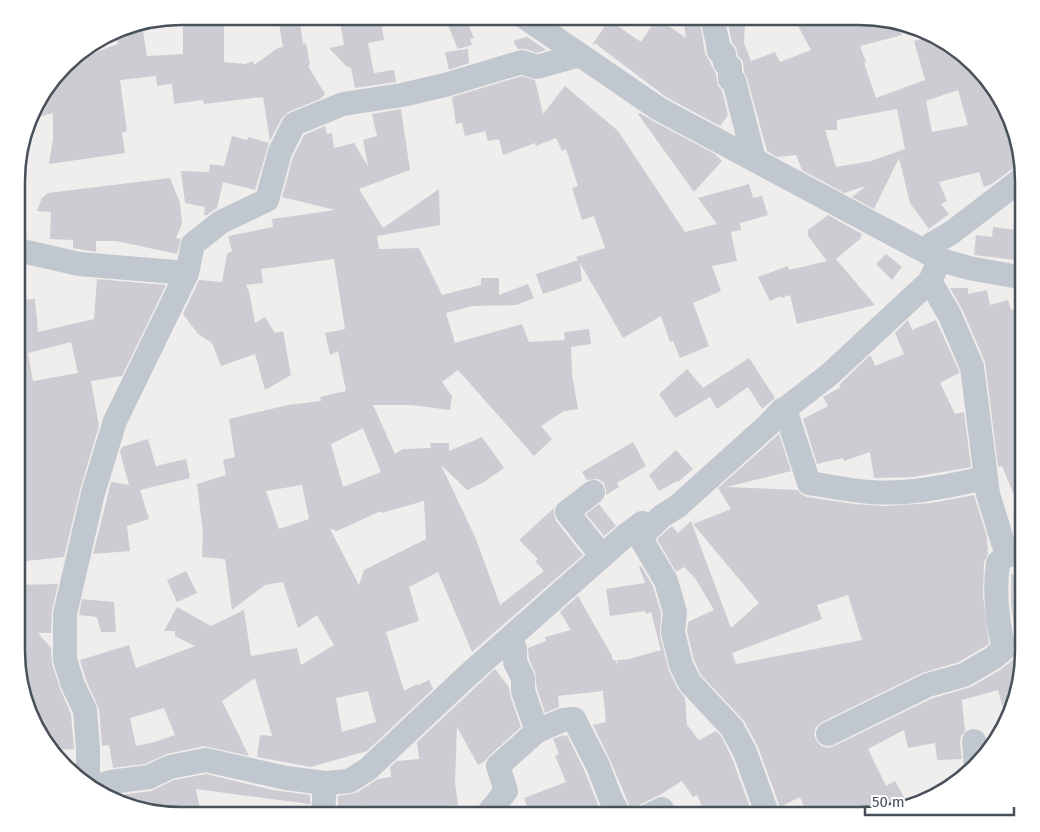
<svg xmlns="http://www.w3.org/2000/svg" width="1040" height="832" viewBox="0 0 1040 832" font-family="'Fira Sans',sans-serif">
	<style>
		.building { fill: #ccccd2; fill-rule: evenodd }
		.lines { fill: none; stroke-linecap: round; stroke-linejoin: round }
		.street { stroke: #c0c7ce; stroke-width: 24 }
		.rim { fill: none; stroke: #485059; stroke-width: 2.5 }
	</style>
	<rect width="100%" height="100%" fill="#f0eded"/>
	<g class="building">
		<polygon points="183,16 224,16 224,62 245,64 253,61 254,65 278,48 283,47 278,18 299,16 303,44 306,43 310,65 308,66 325,94 320,99 288,112 282,118 270,141 263,97 204,104 203,100 174,104 172,84 157,86 156,76 120,80 127,131 122,133 125,153 49,164 53,139 53,113 31,119 38,99 69,62 118,44 116,32 124,27 142,25 147,56 183,54"/>
		<polygon points="353,16 380,16 384,40 368,43 374,73 394,70 396,82 355,88 351,68 346,66 329,48 344,45 340,22 353,20"/>
		<polygon points="444,16 465,16 474,38 470,39 472,45 458,49"/>
		<polygon points="683,16 699,16 705,53 716,74 718,86 722,90 728,115 720,126 666,97 596,44 597,43 592,45 609,20 641,42 657,18 686,38"/>
		<path d="M727 17 728 18 745 20 744 43 751 61 775 52 780 62 811 50 797 24 811 17H869L899 24 902 35 860 46 866 62 864 63 876 98 925 80 914 41 933 36 975 64 1011 118 1020 165 1015 167 992 184 984 187 979 172 939 182 947 201 941 204 949 214 929 229 910 203 899 158 874 209 852 197 866 186 844 193 802 170 796 155 777 157 767 151 747 78 744 72 743 61 738 56 736 47 732 43ZM958 90 968 125 932 132 926 101ZM897 109 905 149 871 161 836 167 825 130H837V120Z"/>
		<polygon points="527,37 546,50 537,53 526,49 518,49 513,41"/>
		<polygon points="468,49 469,63 449,70 445,52"/>
		<polygon points="522,76 535,80 543,114 565,86 618,131 685,232 717,224 698,198 749,184 753,198 762,196 768,215 740,223 741,230 731,232 737,261 712,266 721,291 693,303 709,346 680,358 673,341 670,342 661,316 623,338 580,263 582,281 543,294 536,274 578,260 576,257 605,248 594,216 582,220 572,188 578,186 566,149 562,151 556,138 536,146 535,143 503,155 499,139 488,141 485,131 465,136 462,123 456,124 452,97"/>
		<path d="M401 109 410 170 359 189 383 228 439 189 440 225 377 236 379 249 419 248 442 295 481 285V278H499V295L528 284 534 298 516 305 472 306 446 313 455 343 522 324 529 342 565 340 564 332 589 329 591 344 571 347 572 374 578 409 564 411 541 426 552 439 534 456 458 370 442 382 452 396 450 410 411 405H373L395 454 403 449 431 448 430 443H449V451L482 437 504 468 484 482 467 490 441 465 476 539 500 605 544 571 535 561 538 559 519 540 554 508V514L556 521 583 555 472 652 438 572 409 587 419 621 386 632 404 691 417 684 418 685 429 680 433 689 367 751 311 767 257 757 260 735 272 736 255 678 222 701 249 756 204 746 167 754 145 764 113 768 109 745 102 746 99 709 86 680 80 660 129 645 136 668 195 646 175 636V631H164L177 607 211 626 244 610 251 656 297 648 301 665 334 645 317 615 298 628 283 582 265 585 232 610 225 559 202 557 203 533 197 484 226 475 223 460 235 457 229 419 288 405 321 401 320 397 346 391 338 351 330 355 325 333 345 329 334 259 261 269 263 283 246 285 249 291 255 323 265 317 275 333 283 331 291 375 265 390 255 354 221 366 212 343 198 334 183 314 199 280 222 282 227 254 232 251 228 236 273 227 272 219 335 210 282 197 293 157 304 135 325 126 327 134 332 133 334 148 354 143 368 166 363 140 377 136 372 114ZM363 428 381 472 343 487 331 444ZM302 485 309 519 279 529 266 491ZM424 501 426 539 364 570 359 585 330 529 337 531 381 511V513ZM368 691 376 722 342 732 336 698ZM164 708 175 735 155 742 136 746 130 718Z"/>
		<polygon points="640,113 653,121 715,154 722,161 694,192 638,114"/>
		<polygon points="232,136 247,140 248,137 269,143 255,190 223,182 217,208 207,215 204,215 205,207 185,203 181,171 209,172 210,164 224,166"/>
		<polygon points="170,178 180,203 182,224 176,238 181,239 177,254 116,241 96,241 96,252 73,248 73,240 50,239 51,212 37,211 42,198 48,193"/>
		<polygon points="828,215 862,234 860,239 836,259 875,305 797,324 790,295 781,298 781,296 770,301 758,277 788,266 789,270 827,261 808,236 808,230"/>
		<polygon points="993,227 1024,231 1024,261 974,255 976,235 992,237"/>
		<polygon points="886,254 902,267 892,280 876,264"/>
		<path d="M97 279 166 285 122 376 91 381 99 426 80 490 64 557 17 562V538H21L17 519V466L26 464 17 431V300L35 299 38 332 94 319ZM71 342 78 373 33 381 28 353Z"/>
		<polygon points="950,288 968,288 968,294 987,290 990,305 1008,300 1011,310 1024,308 1023,516 1002,466 998,467 985,362 963,311"/>
		<polygon points="908,320 912,330 936,320 959,371 959,373 940,383 955,414 964,412 971,467 913,477 874,478 870,452 844,461 843,458 817,464 803,419 828,406 823,397 841,387 839,385 869,356 871,356 875,366 904,354 895,333"/>
		<polygon points="749,358 775,398 762,409 748,387 717,409 710,397 675,418 659,394 687,369 704,389 703,388"/>
		<path d="M779 434 791 471 726 487 798 490 801 494 807 497 854 504 885 506 931 503 974 495 987 537 988 554 984 562 983 596 989 644 959 662 922 673 822 722 816 727 814 734 816 740 821 746 828 748 834 746 933 698 971 687 1000 670 1013 660 1017 654V646L1011 605V574H1023V591L1015 592 1023 627 1016 629 1023 662 1011 714 1006 721 998 690 962 700 965 732 961 736 960 742 962 759 937 760 935 743 908 748 904 730 868 749 886 786 895 781 909 806 859 816H811L807 808 805 809 800 797 780 807 758 747 744 721 701 675 694 660 687 631 688 622 714 610 695 578 684 567 676 572 657 539 672 526 678 533 691 521 731 628 759 603 693 524 731 509 718 488ZM848 595 862 640 736 664 732 653 822 619 817 605Z"/>
		<polygon points="148,439 156,466 186,459 190,478 140,490 149,519 127,526 130,551 93,554 111,482 129,485 120,452 122,447"/>
		<polygon points="633,442 646,466 617,483 619,487 606,495 606,490 604,483 598,479 587,480 582,472"/>
		<polygon points="676,450 693,469 678,482 677,481 659,491 649,475"/>
		<polygon points="599,504 616,526 604,536 586,514"/>
		<polygon points="641,566 653,586 661,613 660,635 669,671 678,689 685,698 687,725 699,740 716,731 721,736 732,758 753,816 718,816 716,810 706,815 697,795 693,797 682,781 658,796 641,804 636,808 633,814 610,760 593,725 606,722 603,691 558,696 559,707 545,713 537,689 535,672 529,659 528,648 546,641 545,637 571,630 560,612 578,596 612,656 613,660 615,660 618,665 617,660 629,659 661,650 651,612 646,614 645,611 610,616 606,589 645,583 639,567"/>
		<polygon points="186,571 197,593 177,602 167,580"/>
		<polygon points="58,584 52,611 51,633 38,633 51,648 52,664 61,691 71,714 74,749 53,750 33,723 17,662 17,655 21,650 17,640 22,637 17,585"/>
		<polygon points="82,599 114,602 116,632 101,632 97,617 79,615"/>
		<polygon points="495,669 509,687 510,695 521,727 489,756 485,761 478,765 457,727 455,783 458,805 421,809 422,816 407,816 406,811 368,815 367,805 345,816 338,815 338,796 356,793 378,779 391,777 390,767 397,761 419,759 417,742"/>
		<polygon points="563,735 564,737 567,735 585,772 599,807 579,816 530,816 524,798 566,782 555,756 559,754 553,739"/>
		<polygon points="206,774 273,790 310,795 310,804 196,789 201,815 171,815 121,804 119,795 151,791 174,780"/>
	</g>
	<g class="lines">
		<g class="street">
			<polyline points="523,16 659,109 941,260 969,268 1024,278"/>
			<path d="M713 17C713 28 718 39 719 51L724 54 725 63 730 67V79L734 81 754 159"/>
			<polyline points="18,250 79,264 187,273"/>
			<polyline points="927,252 932,244 951,233 1023,178"/>
			<polyline points="936,268 930,281 950,316 972,367 988,494 1003,543 1009,552 1023,558"/>
			<path d="M785 409 809 483C830 486 850 491 871 492 910 495 948 486 986 478"/>
			<polyline points="593,492 567,512 602,556"/>
			<polyline points="537,731 563,720 574,719 598,766 612,802 620,816"/>
			<path d="M828 734 928 685 964 675 993 658 1004 649C997 621 994 592 998 563L1009 552"/>
			<polyline points="974,741 976,766"/>
			<polyline points="88,783 88,749 85,710 73,685 65,660 65,614 93,493 115,421 187,273 193,244 221,222 267,200 280,152 294,124 343,104 402,95 445,85 522,62 537,67 580,55"/>
			<polyline points="94,787 111,782 149,777 170,767 206,760 286,778 325,783"/>
			<polyline points="323,815 325,783 349,781 368,769 468,675 626,535 642,523 647,529"/>
			<polyline points="486,816 506,791 498,766 537,731 523,691 523,678 515,662 515,649 509,639"/>
			<polyline points="647,816 662,809 665,816"/>
			<polyline points="768,816 745,752 732,728 690,683 681,665 673,632 675,612 666,581 640,537 662,516 678,506 768,425 782,410 785,409 830,374 930,281"/>
		</g>
	</g>
	<path d="M0 0H1040V832H0ZM181 25H859A156 156 0 0 1 1015 181V651A156 156 0 0 1 859 807H181A156 156 0 0 1 25 651V181A156 156 0 0 1 181 25Z" fill="#fff" fill-rule="evenodd"/>
	<path class="rim" d="M181 25H859A156 156 0 0 1 1015 181V651A156 156 0 0 1 859 807H181A156 156 0 0 1 25 651V181A156 156 0 0 1 181 25Z"/>
	<path d="M865 807v8h149v-8" fill="none" stroke="#485059" stroke-width="2.5"/>
	<text x="872" y="807" font-size="15" fill="#485059" stroke="#ffffff" stroke-width="4" paint-order="stroke">50 m</text>
</svg>
